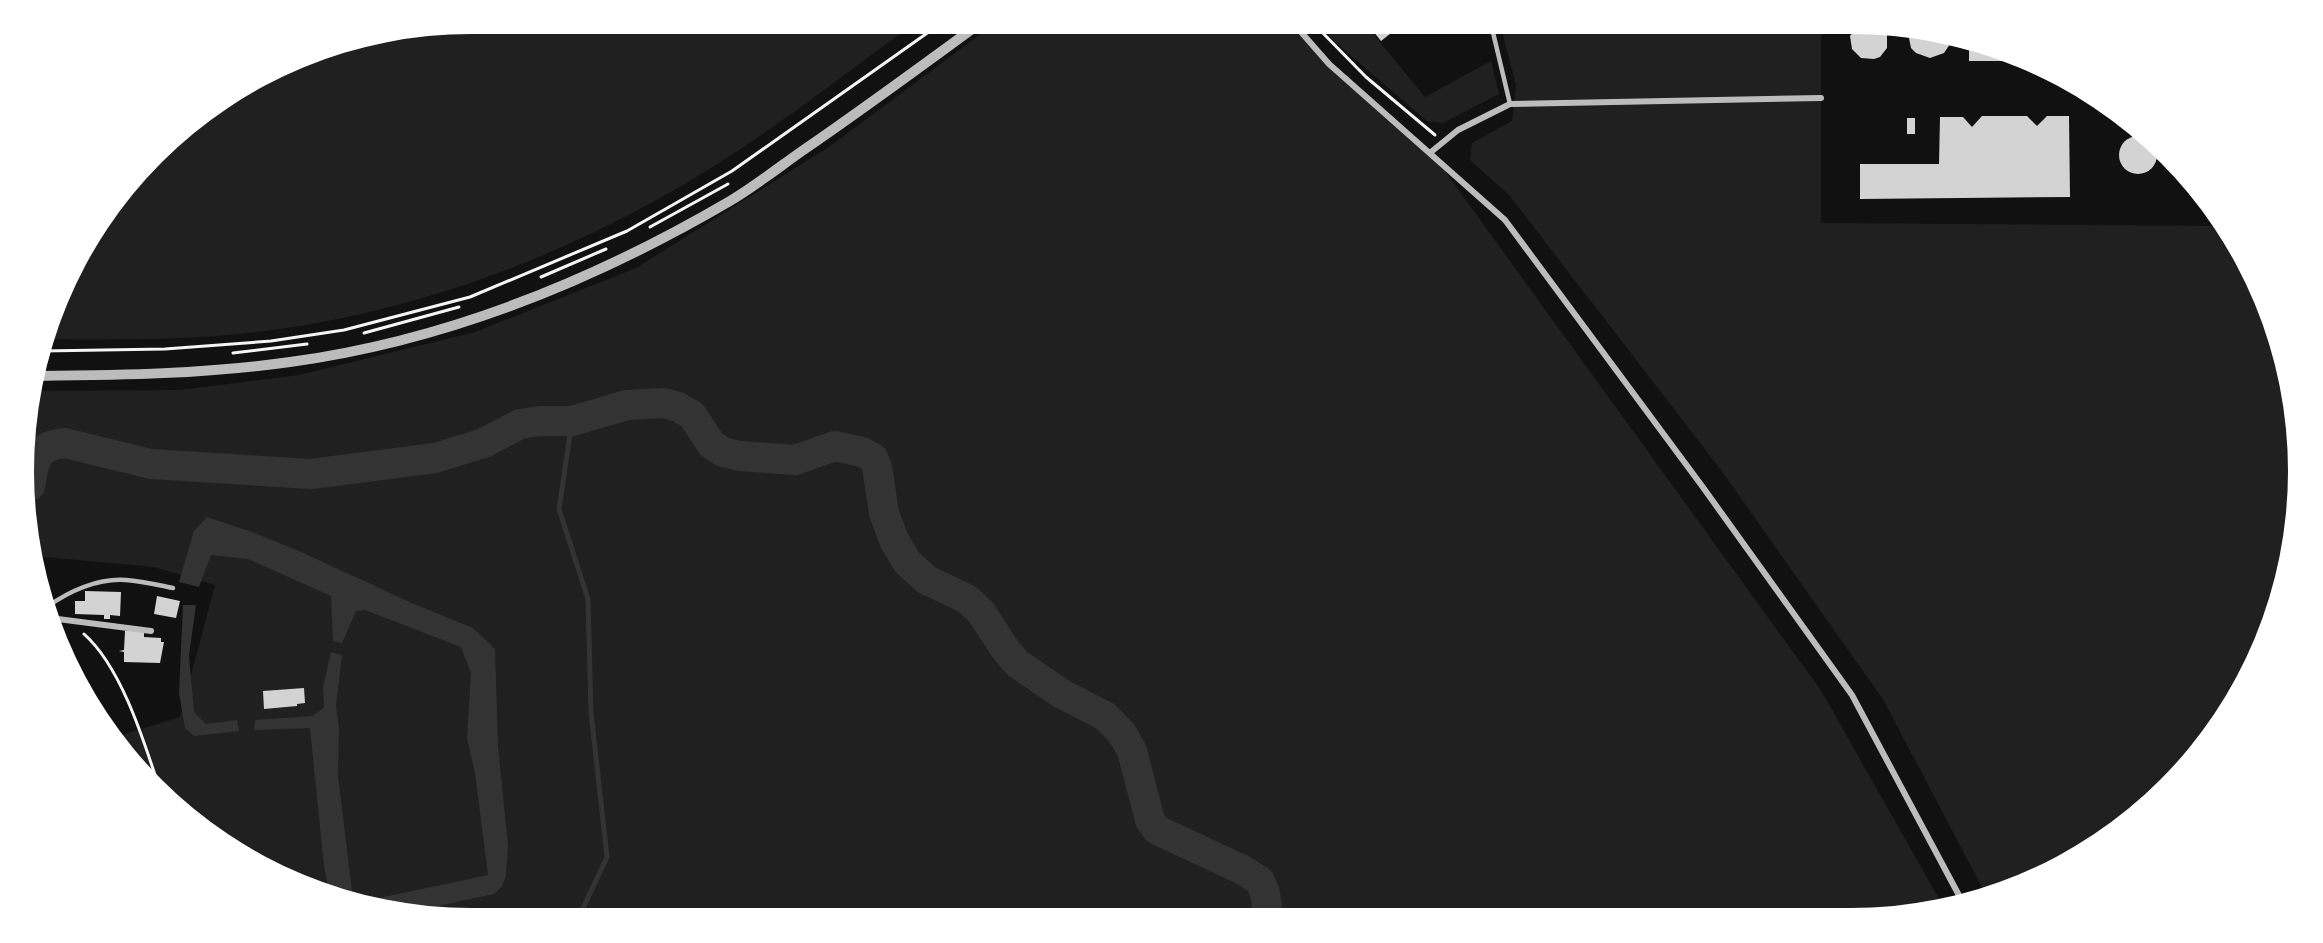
<svg xmlns="http://www.w3.org/2000/svg" width="2323" height="943" font-family="Raleway,sans-serif">
	<style>
		.green { fill: #202020 }
		.water { fill: #333 }
		.lines { fill: none; stroke-linecap: round; stroke-linejoin: round }
		.stream { stroke: #333; stroke-width: 5 }
		.river { stroke: #333; stroke-width: 30 }
		.building { fill: #d3d3d3 }
		.path { stroke: #f5f5f5; stroke-width: 3 }
		.service { stroke: #bcbcbc; stroke-width: 4.5 }
		.minor { stroke: #bcbcbc; stroke-width: 6 }
		.tertiary { stroke: #bcbcbc; stroke-width: 10 }
	</style>
	<rect width="100%" height="100%" fill="#111"/>
	<g class="green">
		<path d="M472 24H913C824 90 736 159 638 210 509 279 362 325 216 336 160 340 102 340 45 339L48 327 84 248 177 135 248 84 327 48Z"/>
		<polygon points="994,24 1288,24 1329,64 1431,152 1822,692 1943,906 1910,915 472,919 328,895 199,827 115,737 180,717 215,585 154,567 33,556 28,413 33,391 179,390 299,375 475,332 636,268 829,147"/>
		<polygon points="1321,24 1365,24 1425,97 1491,61 1499,94 1443,123 1427,121 1334,41"/>
		<polygon points="1500,24 1821,24 1821,223 2223,226 2253,273 2284,355 2298,442 2295,530 2275,615 2223,720 2146,808 2023,885 1986,895 1884,701 1721,470 1509,195 1470,160 1472,143 1512,121 1516,85"/>
	</g>
	<g class="water">
		<polygon points="207,517 252,532 299,551 414,604 473,628 495,649 498,747 508,846 506,876 502,886 494,894 419,910 330,896 324,866 310,728 254,730 255,720 312,716 324,708 323,687 331,652 342,655 336,706 339,728 338,776 353,899 379,898 488,875 475,773 467,738 471,673 461,647 365,610 356,611 342,643 333,641 331,596 248,559 211,555 199,587 179,582 194,531"/>
		<polygon points="183,605 196,605 189,656 194,712 206,724 237,720 239,731 194,736 185,728 179,693"/>
	</g>
	<g class="lines">
		<polyline class="stream" points="572,421 559,509 588,599 591,712 607,857 578,919"/>
		<path class="river" d="M30 486C35 460 35 446 65 443L151 464 311 474 435 458 484 443 520 424 540 421H572L627 405 664 403 678 407 692 415 711 444 723 452 739 456 795 460 835 446 862 452 873 458 877 467 884 513 894 540 907 562 927 580 967 599 981 612 1005 649 1018 664 1062 694 1105 716 1122 733 1132 751 1150 820 1157 830 1243 870 1260 881 1265 893 1267 907 1265 917"/>
	</g>
	<g class="building">
		<polygon points="1381,24 1390,24 1395,30 1381,41 1373,31"/>
		<polygon points="1858,25 1885,31 1887,36 1887,48 1880,57 1874,59 1861,58 1852,49 1850,36"/>
		<polygon points="1908,33 1952,41 1944,53 1930,58 1916,53 1911,48"/>
		<polygon points="1969,43 1995,48 2025,61 1969,61"/>
		<polygon points="2118,115 2144,133 2132,134 2127,131 2119,121"/>
		<polygon points="1982,116 2027,116 2037,126 2047,116 2069,116 2070,197 1860,199 1860,164 1939,164 1940,117 1963,117 1972,127"/>
		<rect x="1907" y="118" width="8" height="16"/>
		<circle cx="2138" cy="155" r="19"/>
		<polygon points="45,569 47,587 41,588 36,570"/>
		<polygon points="85,591 121,592 120,616 110,615 110,619 104,619 104,615 75,614 75,601 85,601"/>
		<polygon points="157,596 180,601 176,618 154,614"/>
		<polygon points="58,630 62,648 61,648 55,631"/>
		<polygon points="125,631 144,631 144,637 161,638 161,642 164,642 160,663 124,662 124,652 119,651 124,650"/>
		<polygon points="304,688 305,703 297,704 297,706 264,709 263,691"/>
	</g>
	<g class="lines">
		<g class="path">
			<polyline points="1314,24 1366,77 1435,135"/>
			<polyline points="650,227 728,184"/>
			<polyline points="541,277 606,249"/>
			<polyline points="364,333 459,307"/>
			<polyline points="42,351 165,349 271,341 344,330 470,297 627,231 732,171 940,24"/>
			<polyline points="233,353 307,344"/>
			<path d="M84 634C120 666 142 735 157 781"/>
		</g>
		<g class="service">
			<polyline points="1491,24 1510,104"/>
			<path d="M47 607C69 591 98 578 126 580 142 581 158 585 173 588"/>
		</g>
		<g class="minor">
			<polyline points="1294,24 1329,64 1505,220 1702,486 1852,695 1962,901"/>
			<polyline points="1431,152 1458,130 1510,104 1821,98"/>
			<polyline points="50,618 151,631"/>
		</g>
		<path class="tertiary" d="M37 376C122 375 204 374 290 362 445 341 595 280 730 201 755 186 778 168 802 151 862 110 920 67 979 24"/>
	</g>
	<path d="M0 0H2323V943H0ZM471 34H1851A437 437 0 0 1 2288 471V471A437 437 0 0 1 1851 908H471A437 437 0 0 1 34 471V471A437 437 0 0 1 471 34Z" fill="#fff" fill-rule="evenodd"/>
</svg>
